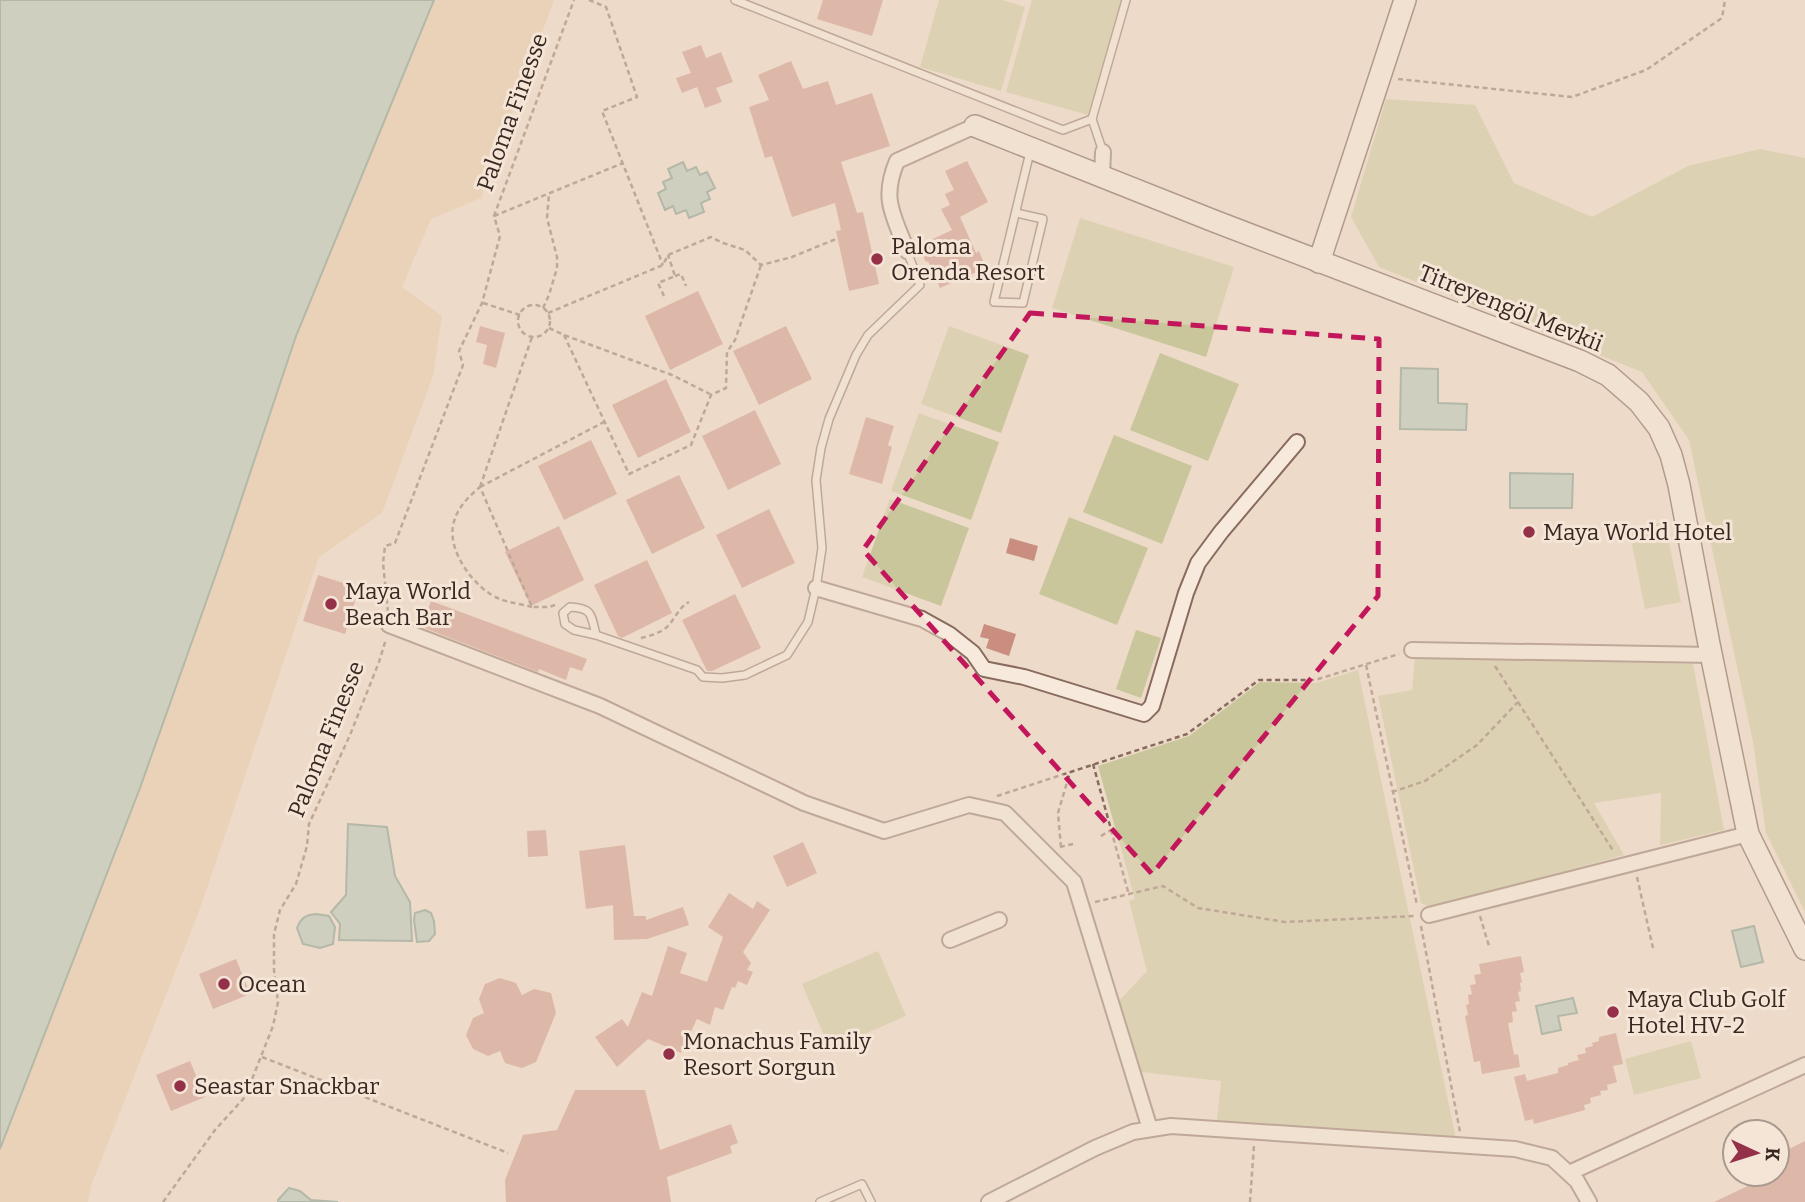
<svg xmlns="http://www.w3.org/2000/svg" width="1805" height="1202" font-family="Bitter,serif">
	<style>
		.green { fill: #cac69c }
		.sand { fill: #e7c8a7 }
		.water { fill: #a9c1b4; stroke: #6f8f80; stroke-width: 2 }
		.building { fill: #c98e80 }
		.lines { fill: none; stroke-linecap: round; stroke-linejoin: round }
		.lane-casing { stroke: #886b5e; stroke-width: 10 }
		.street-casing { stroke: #886b5e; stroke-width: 18 }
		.secondary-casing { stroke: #6a4c41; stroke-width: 24 }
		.path { stroke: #886b5e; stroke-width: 2.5; stroke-dasharray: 5 3.5; stroke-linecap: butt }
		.lane { stroke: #f7e9db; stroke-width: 7 }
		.street { stroke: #f7e9db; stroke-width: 14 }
		.secondary { stroke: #f7e9db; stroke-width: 21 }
		.marked { fill: none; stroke: #c2185b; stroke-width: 5; stroke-dasharray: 14 9; stroke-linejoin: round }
		.poi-dot { fill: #943047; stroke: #f4e5d7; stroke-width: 2.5 }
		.labels { text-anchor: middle; stroke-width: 6; stroke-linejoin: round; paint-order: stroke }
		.street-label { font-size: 23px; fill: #392721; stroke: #f4e5d7 }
		.poi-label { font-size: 23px; fill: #392721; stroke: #f4e5d7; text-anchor: start }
	</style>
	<rect width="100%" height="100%" fill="#eddac8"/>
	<g class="green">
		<polygon points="939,0 1002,0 1025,7 1001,91 920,67"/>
		<polygon points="1032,0 1121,0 1088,115 1006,92"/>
		<polygon points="1386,99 1475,105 1514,183 1592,217 1688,166 1760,149 1805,158 1805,912 1766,833 1753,742 1689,440 1642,372 1379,267 1351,217"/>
		<polygon points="1080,218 1234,267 1206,357 1052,308"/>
		<polygon points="949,326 1029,355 1001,433 921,404"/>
		<polygon points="1160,353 1239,384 1208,461 1130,430"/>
		<polygon points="919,413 999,442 971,520 891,491"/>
		<polygon points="1114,435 1192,466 1162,544 1083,512"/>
		<polygon points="890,499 969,528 941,606 862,577"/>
		<polygon points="1069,517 1148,548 1117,625 1039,594"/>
		<polygon points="1665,522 1681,602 1645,609 1629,529"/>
		<polygon points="1136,630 1161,638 1141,698 1116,689"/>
		<polygon points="1415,656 1693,664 1724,830 1660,845 1661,793 1594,803 1624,855 1430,907 1421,903 1378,696 1412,690"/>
		<polygon points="1358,670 1456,1139 1217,1121 1221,1081 1141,1072 1119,1001 1147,971 1129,901 1135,899 1098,766 1189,736 1260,682 1316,683"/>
		<polygon points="878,951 906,1016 830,1049 802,984"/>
		<polygon points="1691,1041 1701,1078 1634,1095 1625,1059"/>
	</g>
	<polygon class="sand" points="434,0 554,0 481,198 431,219 402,287 442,316 433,376 382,513 319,557 201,906 91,1186 88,1202 0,1202 0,1149 140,788 222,557 296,336"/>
	<g class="water">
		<polygon points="0,0 434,0 296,336 222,557 140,788 0,1149"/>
		<polygon points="683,162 687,171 696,167 700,175 707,172 715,188 707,192 710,199 701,203 704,212 689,218 686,210 676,214 673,206 665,210 658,193 666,189 663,182 672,178 668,169"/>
		<polygon points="1401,368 1438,369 1438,403 1467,404 1466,430 1400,429"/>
		<polygon points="1510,473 1573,474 1572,508 1510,508"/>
		<polygon points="348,824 387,827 395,876 410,902 412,941 339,940 340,924 331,912 346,895"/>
		<polygon points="425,910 431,913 434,921 435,934 429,941 417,942 414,920 415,913"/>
		<path d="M316 914 329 916 335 927 333 944 320 948 303 944 297 928C301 918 305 915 316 914Z"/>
		<polygon points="1754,926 1763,962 1741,967 1732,931"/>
		<polygon points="1573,998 1577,1013 1558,1016 1561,1030 1542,1034 1536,1006"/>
		<polygon points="289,1188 300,1191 311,1200 338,1202 278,1202 278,1200"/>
	</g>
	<g class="building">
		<polygon points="823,0 883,0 872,36 817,19"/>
		<polygon points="701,45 706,58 721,52 733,82 716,88 722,102 705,108 697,87 682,93 676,78 691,73 682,52"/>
		<polygon points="791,61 803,89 828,81 836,105 872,93 890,146 841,162 857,213 863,212 879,284 849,291 836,231 841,230 835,203 792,217 772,156 765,158 749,107 769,100 758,75"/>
		<polygon points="967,161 988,202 960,217 976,253 979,251 986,268 940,288 928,261 926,262 918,246 952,230 941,209 950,205 945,194 954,190 945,171"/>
		<polygon points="698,291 723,344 670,370 645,316"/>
		<polygon points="480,326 505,333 496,368 483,364 487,345 476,342"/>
		<polygon points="786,326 812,379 759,405 733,351"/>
		<polygon points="666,379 691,432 638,458 612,405"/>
		<polygon points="755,410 781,464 728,490 702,436"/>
		<polygon points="866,417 894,426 888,445 892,447 882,484 849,474"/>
		<polygon points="591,440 617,494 564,520 538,466"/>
		<polygon points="679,475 705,528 652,554 626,500"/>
		<polygon points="769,509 795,563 742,588 716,535"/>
		<polygon points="559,526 584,580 531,606 505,552"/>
		<polygon points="1010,538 1038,546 1034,561 1006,553"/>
		<polygon points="647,560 672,613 622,638 618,636 594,585"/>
		<polygon points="318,575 359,588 345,634 303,621"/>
		<polygon points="735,594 761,648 712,671 707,671 682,620"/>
		<polygon points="431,601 587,659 582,671 570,667 566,680 539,669 538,672 414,624 419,610 427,613"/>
		<polygon points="984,624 1016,634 1009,656 986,648 989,639 980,637"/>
		<polygon points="546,830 548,856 528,857 527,831"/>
		<polygon points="803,842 817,873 787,887 773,856"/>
		<polygon points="625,845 634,916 646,916 646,920 683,907 689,925 647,939 614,940 613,905 586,909 579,851"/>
		<polygon points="729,893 753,909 757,901 770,910 743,952 751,963 747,970 753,972 747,985 738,981 735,988 732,987 723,1010 715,1007 710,1025 697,1019 681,1053 648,1039 617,1067 595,1037 622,1019 628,1027 642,992 652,996 668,946 687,953 680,973 707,982 723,937 708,927"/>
		<polygon points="1521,956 1524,972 1520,973 1522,982 1520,983 1521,991 1518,992 1520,1001 1515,1002 1517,1011 1512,1012 1513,1022 1508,1023 1514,1055 1518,1054 1520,1067 1482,1074 1480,1061 1474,1062 1465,1016 1468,1015 1466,1005 1469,1004 1468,995 1472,994 1470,985 1476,984 1474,975 1481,974 1479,964"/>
		<polygon points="236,959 250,994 213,1009 199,974"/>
		<polygon points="500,978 516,983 522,995 534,989 551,993 556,1013 536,1062 522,1068 505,1063 500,1051 488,1056 473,1049 466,1035 473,1018 484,1013 479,999 485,984"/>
		<polygon points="1616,1033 1623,1064 1613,1066 1617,1082 1607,1085 1608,1090 1600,1091 1601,1095 1590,1098 1591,1103 1584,1105 1585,1110 1534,1124 1533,1119 1525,1121 1514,1077 1525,1074 1527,1081 1558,1073 1558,1068 1568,1065 1568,1063 1579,1060 1577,1055 1586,1053 1585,1048 1593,1046 1592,1043 1599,1041 1599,1037"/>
		<polygon points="190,1061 205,1097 171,1111 156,1075"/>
		<polygon points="575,1090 645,1090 660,1150 731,1124 738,1143 730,1146 732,1153 667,1177 671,1202 506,1202 505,1180 523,1135 557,1130"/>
		<polygon points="1805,1141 1805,1202 1714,1202 1773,1174 1777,1174 1777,1172 1782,1170 1777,1155"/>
	</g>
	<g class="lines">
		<defs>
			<g id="lane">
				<polyline points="735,0 1063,130 1092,119"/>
				<polyline points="1103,152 1092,119 1126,0"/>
				<polyline points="1016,213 1043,219 1023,303 994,302 1030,152"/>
				<path d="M596 635C591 615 593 608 570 607L563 613 565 624 574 630 596 635 697 670 703 677 722 678 745 675 787 655 808 622 816 588 822 548 816 480 821 448 829 419 856 355 868 335 920 285 907 251"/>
				<polyline points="820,1202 862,1184 871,1202"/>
			</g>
			<g id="street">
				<polyline points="1102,177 1103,152"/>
				<path d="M907 251C893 214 881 199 897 161L975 126"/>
				<polyline points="816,588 922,619 949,634 973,653 984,669 1024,677 1144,714 1152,706 1186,593 1198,563 1221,532 1297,442"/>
				<polyline points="389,625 600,706 804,803 884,831 969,805 1005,813 1074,882 1150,1129"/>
				<polyline points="1412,650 1712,655"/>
				<polyline points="1429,915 1748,834"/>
				<polyline points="950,940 999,920"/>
				<polyline points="1569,1173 1805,1065"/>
				<polyline points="989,1202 1095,1148 1133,1132 1171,1126 1515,1149 1552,1158 1577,1181 1589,1202"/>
			</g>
			<g id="secondary">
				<polyline points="975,126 1214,221 1580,361 1608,375 1639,402 1659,428 1671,455 1679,485 1709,644 1748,834 1805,949"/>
				<polyline points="1319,262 1405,0"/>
			</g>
		</defs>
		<use href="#lane" class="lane-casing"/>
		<use href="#street" class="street-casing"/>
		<use href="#secondary" class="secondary-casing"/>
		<g class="path">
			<polyline points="589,0 606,7 637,97 602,111 663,265"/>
			<polyline points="1398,79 1572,97 1646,70 1722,18 1725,0"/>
			<polyline points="494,216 623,163"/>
			<polyline points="675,276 681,274 686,286"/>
			<polyline points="664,296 658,283 675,276 668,255"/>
			<polyline points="483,303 520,315"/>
			<circle cx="534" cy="321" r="16"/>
			<polyline points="543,308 549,295 557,268 557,257 547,218 549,194"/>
			<polyline points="548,313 663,265 668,255 711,237 723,243 745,250 761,265 792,257 836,239"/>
			<polyline points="549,328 564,335 672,375 710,394"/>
			<polyline points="564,335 629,474 691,445 711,395 726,388 727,352 735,340 761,265"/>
			<polyline points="480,487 532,337"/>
			<polyline points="480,487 604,422"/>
			<path d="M532 607C522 604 510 603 500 599 476 590 448 553 453 526 456 509 467 498 480 487L532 607H549L555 605"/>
			<polyline points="388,612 383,563 385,546 395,543 463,365 459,351 482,303 500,236 494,216 574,0"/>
			<path d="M641 638C650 636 660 633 667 627 676 618 678 608 689 602"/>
			<polyline points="1366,665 1417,905"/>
			<polyline points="1495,666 1614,852"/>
			<polyline points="1093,764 1129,895"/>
			<polyline points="1392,792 1425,781 1477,745 1518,702"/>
			<polyline points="997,796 1187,734 1259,680 1315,680 1399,654"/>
			<polyline points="1101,836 1111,830"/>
			<polyline points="1060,847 1073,844"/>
			<polyline points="1061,847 1058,813 1070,772"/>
			<polyline points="1637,877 1653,948"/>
			<polyline points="1095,902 1163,886 1198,908 1285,922 1415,916"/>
			<polyline points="1480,916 1489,946"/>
			<polyline points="1421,926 1460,1132"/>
			<polyline points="262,1057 508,1153"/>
			<polyline points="163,1202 215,1130 245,1097 273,1026 278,1002 274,970 274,934 280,910 296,884 307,846 309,824 350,735 379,662 386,639"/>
			<polyline points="1250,1202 1254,1145"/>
		</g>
		<use href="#lane" class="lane"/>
		<use href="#street" class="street"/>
		<use href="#secondary" class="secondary"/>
	</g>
	<path d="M0 0H1805V1202H0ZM1030 313 1379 339 1378 596 1152 874 863 550Z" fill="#eddac8" fill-opacity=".55" fill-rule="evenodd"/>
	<path class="marked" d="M1030 313 1379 339 1378 596 1152 874 863 550Z"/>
	<g class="poi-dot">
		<circle cx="877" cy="259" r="7"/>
		<circle cx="1529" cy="532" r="7"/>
		<circle cx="331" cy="604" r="7"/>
		<circle cx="224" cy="984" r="7"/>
		<circle cx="1613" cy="1012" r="7"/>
		<circle cx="669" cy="1054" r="7"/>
		<circle cx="180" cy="1086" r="7"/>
	</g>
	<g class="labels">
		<g class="street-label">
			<text transform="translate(512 112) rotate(-70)" y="8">Paloma Finesse</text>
			<text transform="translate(1511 308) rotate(22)" y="8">Titreyengöl Mevkii</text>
			<text transform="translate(326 739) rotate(-68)" y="8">Paloma Finesse</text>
		</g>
		<g class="poi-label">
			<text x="891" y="254">Paloma<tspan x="891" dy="26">Orenda Resort</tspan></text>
			<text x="1543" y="540">Maya World Hotel</text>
			<text x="345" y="599">Maya World<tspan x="345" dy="26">Beach Bar</tspan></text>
			<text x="238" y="992">Ocean</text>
			<text x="1627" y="1007">Maya Club Golf<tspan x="1627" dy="26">Hotel HV-2</tspan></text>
			<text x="683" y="1049">Monachus Family<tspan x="683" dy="26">Resort Sorgun</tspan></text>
			<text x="194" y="1094">Seastar Snackbar</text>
		</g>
	</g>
	<g transform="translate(1756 1153) rotate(94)"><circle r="33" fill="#f4e5d7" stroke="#a9998e" stroke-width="2"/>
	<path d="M0-5L12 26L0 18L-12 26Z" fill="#943047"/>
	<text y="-10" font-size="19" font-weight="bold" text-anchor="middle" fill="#392721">K</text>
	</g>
</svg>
